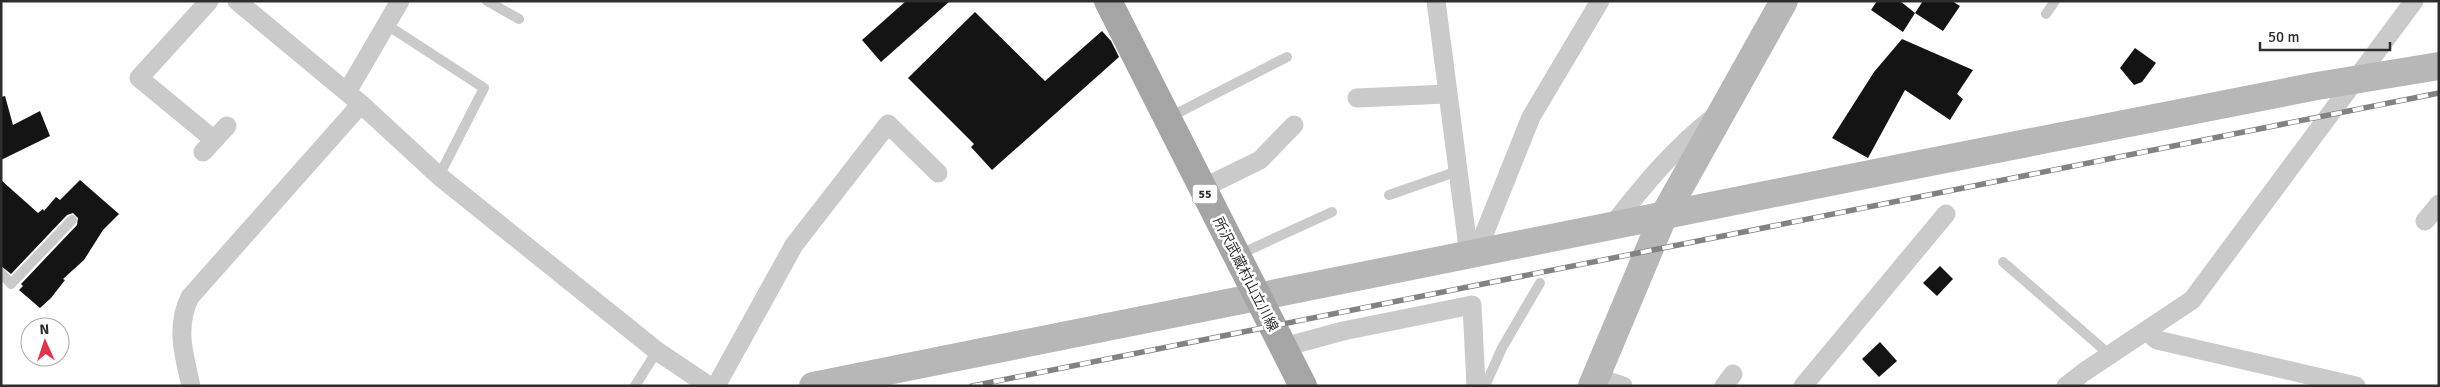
<svg xmlns="http://www.w3.org/2000/svg" width="2440" height="387" font-family="Signika,'Noto Sans JP',sans-serif">
	<style>
		.building { fill: #141414 }
		.lines { fill: none; stroke-linecap: round; stroke-linejoin: round }
		.lane { stroke: #cacaca; stroke-width: 10 }
		.street { stroke: #cacaca; stroke-width: 19 }
		.secondary { stroke: #b7b7b7; stroke-width: 28 }
		.primary { stroke: #a5a5a5; stroke-width: 28 }
		.rail-casing { stroke: #828282; stroke-width: 5.5 }
		.rail { stroke: #fff; stroke-width: 4; stroke-dasharray: 11; stroke-linecap: butt }
		.labels { text-anchor: middle; stroke-width: 5; stroke-linejoin: round; paint-order: stroke }
		.shield { fill: #fff; stroke: #6c6c6c; stroke-width: 1 }
		.shield-label { font-size: 12px; font-weight: bold; fill: #2d2d2d }
		.street-label { font-size: 14px; fill: #2d2d2d; stroke: #fff }
	</style>
	<rect width="100%" height="100%" fill="#fff"/>
	<g class="building">
		<polygon points="906,1 950,1 881,62 862,40"/>
		<polygon points="1877,1 1900,1 1915,13 1903,32 1871,10"/>
		<polygon points="1923,1 1952,1 1960,6 1943,31 1915,13"/>
		<polygon points="975,12 1045,81 1102,31 1111,41 1119,57 992,170 971,147 974,144 908,78"/>
		<polygon points="1902,39 1973,70 1957,94 1963,99 1950,120 1905,90 1868,158 1832,138 1874,72"/>
		<polygon points="2135,48 2156,63 2142,82 2134,85 2120,68"/>
		<polygon points="5,96 13,125 40,111 50,136 1,160 1,97"/>
		<polygon points="1,180 38,213 43,209 44,211 56,197 60,200 80,180 119,214 103,230 84,260 63,279 65,280 51,298 40,308 19,290 23,286 21,284 77,225 78,218 73,213 67,215 11,274 1,266"/>
		<polygon points="1940,266 1953,279 1937,296 1923,283"/>
		<polygon points="1880,342 1897,361 1879,377 1862,359"/>
	</g>
	<g class="lines">
		<g class="lane">
			<polyline points="487,1 519,19"/>
			<polyline points="2046,14 2055,1"/>
			<polyline points="387,25 484,88 439,176"/>
			<polyline points="1168,118 1287,57"/>
			<polyline points="1389,195 1458,171"/>
			<polyline points="1238,255 1332,212"/>
			<polyline points="2003,262 2110,355"/>
			<polyline points="1,273 11,284 72,220"/>
			<polyline points="635,386 657,351"/>
			<polyline points="1485,386 1502,348 1540,283"/>
		</g>
		<g class="street">
			<polyline points="209,1 139,78 213,139"/>
			<polyline points="237,1 361,104 439,176 657,351 709,386"/>
			<polyline points="1436,1 1469,255"/>
			<polyline points="347,92 400,1"/>
			<polyline points="1357,98 1446,94"/>
			<polyline points="203,152 227,126"/>
			<polyline points="1203,188 1260,160 1294,125"/>
			<polyline points="2425,221 2439,204"/>
			<path d="M1611 227C1643 186 1674 148 1714 117"/>
			<polyline points="1476,254 1531,117 1600,1"/>
			<polyline points="2146,331 2157,340 2356,386"/>
			<polyline points="1284,347 1343,331 1472,305 1476,386"/>
			<polyline points="1596,377 1623,386"/>
			<path d="M191 386C184 355 175 327 190 297L361 104"/>
			<polyline points="716,386 794,245 888,124 938,173"/>
			<polyline points="1724,386 1733,374"/>
			<polyline points="1803,386 1946,214"/>
			<polyline points="2066,386 2084,372 2192,300 2414,1"/>
		</g>
		<g class="secondary">
			<polyline points="813,386 1910,166 2317,86 2439,66"/>
			<polyline points="1592,386 1663,217 1784,1"/>
		</g>
		<polyline class="primary" points="1108,1 1303,386"/>
		<defs>
			<polyline id="rail" points="972,386 2439,93"/>
		</defs>
		<use href="#rail" class="rail-casing"/>
		<use href="#rail" class="rail"/>
	</g>
	<g class="labels">
		<rect class="shield" x="1192.5" y="184.5" width="25" height="19" rx="4"/>
		<g class="shield-label">
			<text x="1205" y="198">55</text>
		</g>
		<g class="street-label">
			<text transform="translate(1246 274) rotate(63)" y="5">所沢武蔵村山立川線</text>
		</g>
	</g>
	<rect width="2440" height="387" fill="none" stroke="#2d2d2d" stroke-width="5"/>
	<g transform="translate(45 342) rotate(357)"><circle r="24" fill="#ffffff" stroke="#ababab"/>
	<path d="M0-4L9 19L0 12L-9 19Z" fill="#dd354e"/>
	<text y="-8" font-size="14" font-weight="bold" text-anchor="middle" fill="#2d2d2d">N</text>
	</g>
	<path d="M2260 42v8h130v-8" fill="none" stroke="#2d2d2d" stroke-width="2.5"/>
	<text x="2268" y="42" font-size="15" fill="#2d2d2d" stroke="#ffffff" stroke-width="4" paint-order="stroke">50 m</text>
</svg>
